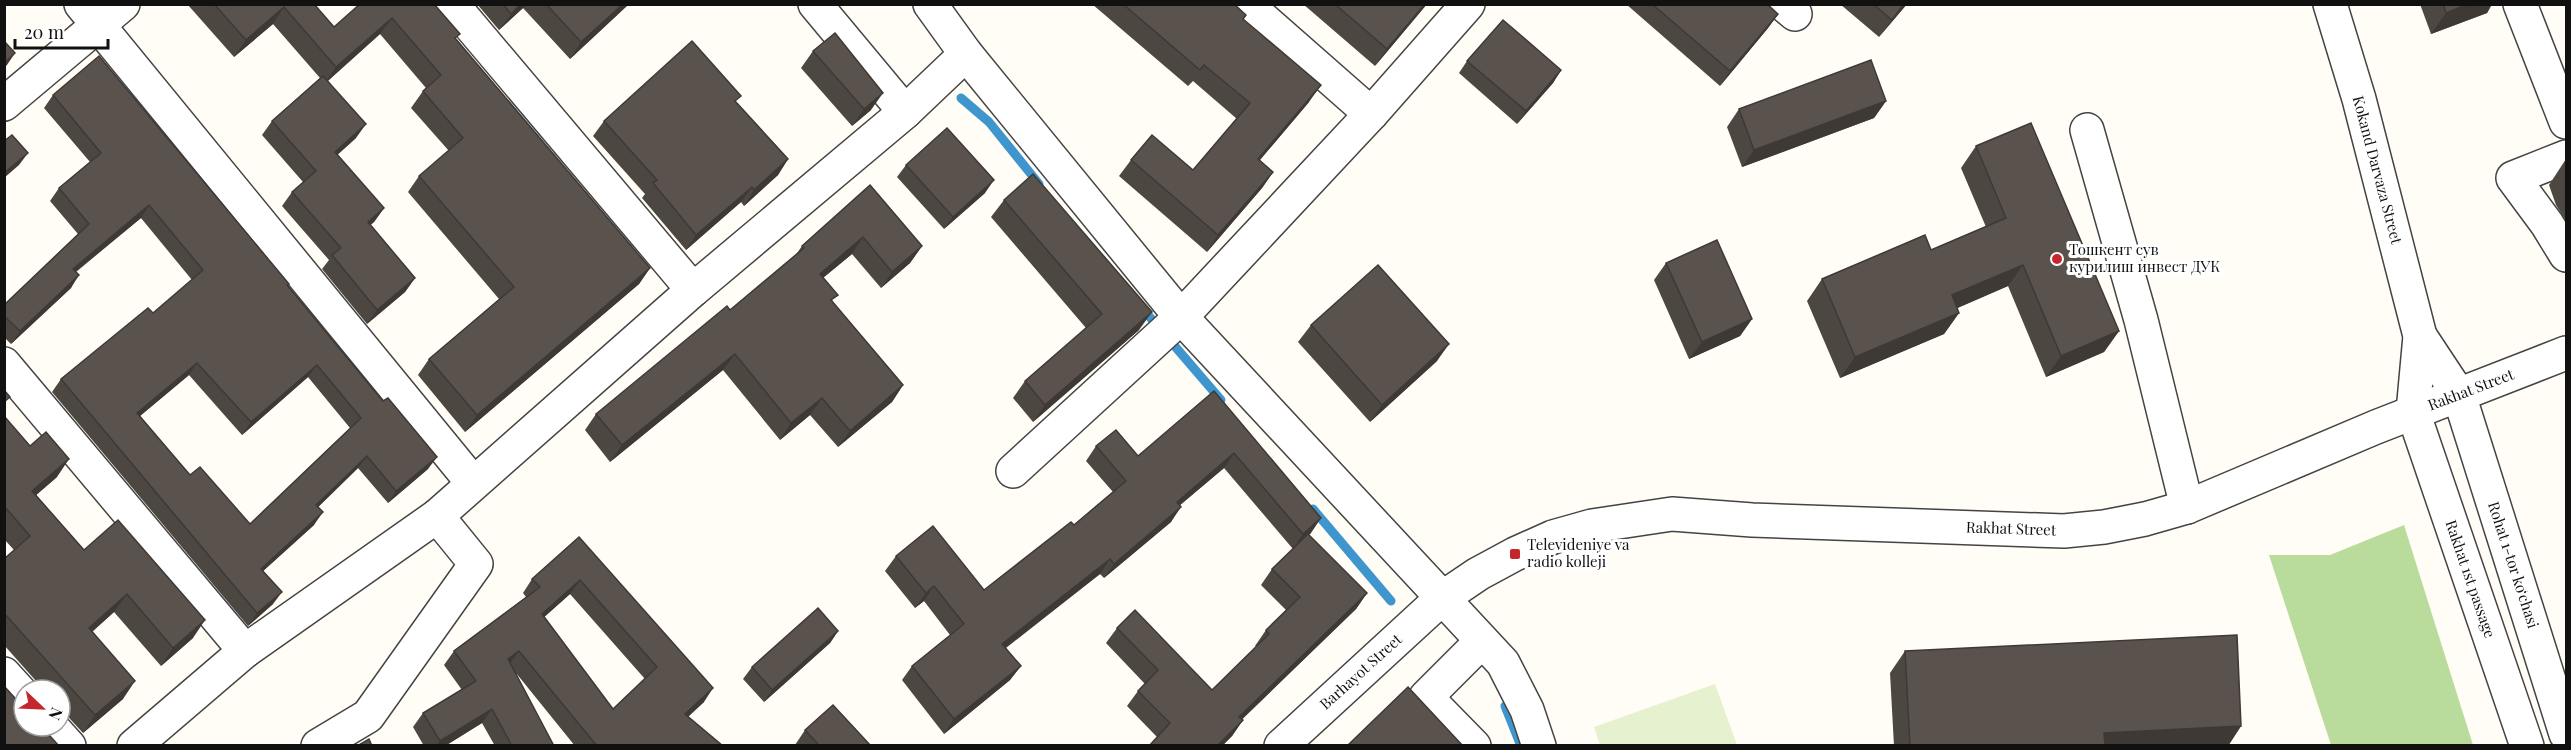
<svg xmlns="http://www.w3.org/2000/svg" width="2571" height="750" font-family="'Playfair Display',serif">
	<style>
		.forest { fill: #b9dc9c }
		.pitch { fill: #e6f2cf }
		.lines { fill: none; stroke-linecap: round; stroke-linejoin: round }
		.stream { stroke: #3f96cf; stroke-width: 9 }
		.minor-casing { stroke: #444; stroke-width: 36 }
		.minor { stroke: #fff; stroke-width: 33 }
		.wall { fill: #4d4742; fill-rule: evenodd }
		.shaded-wall { fill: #3f3936 }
		.building { fill: #5a524d; stroke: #3f3936; stroke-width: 1.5; fill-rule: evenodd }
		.poi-dot { fill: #c4262e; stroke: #fff; stroke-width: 2 }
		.labels { text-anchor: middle; stroke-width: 6; stroke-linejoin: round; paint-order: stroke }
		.street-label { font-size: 15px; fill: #111; stroke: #fff }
		.poi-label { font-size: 15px; fill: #111; stroke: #fff; text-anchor: start }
	</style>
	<rect width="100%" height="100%" fill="#fffdf5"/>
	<polygon class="forest" points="2404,525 2473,745 2331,745 2269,555 2330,555"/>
	<polygon class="pitch" points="1715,684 1737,745 1600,745 1594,727"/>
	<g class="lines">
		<g class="stream">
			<polyline points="961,98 989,122 1039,184"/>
			<polyline points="1142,308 1221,400"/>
			<polyline points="1313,509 1391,601"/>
			<polyline points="1505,706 1521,746"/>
		</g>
		<defs>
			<g id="minor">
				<polyline points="81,4 473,483"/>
				<polyline points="452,4 693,290"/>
				<polyline points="815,4 905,112"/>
				<polyline points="930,4 966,54 1181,317 1503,663 1527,710 1539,746"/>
				<polyline points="1246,4 1371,114"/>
				<polyline points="1783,4 1795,14"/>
				<polyline points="2330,4 2359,99 2420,336 2413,412 2527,746"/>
				<polyline points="2520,4 2566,122"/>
				<polyline points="4,104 123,4"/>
				<polyline points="2087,130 2141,320 2187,507"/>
				<polyline points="2566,157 2513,178 2547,224 2566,255"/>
				<polyline points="2420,336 2459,395 2566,734"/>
				<polyline points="4,364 245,651 437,516"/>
				<polyline points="1013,471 1181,317 1371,114 1468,4"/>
				<polyline points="4,674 24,696"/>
				<polyline points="51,726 69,746"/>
				<polyline points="134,746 245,651"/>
				<polyline points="318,746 368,716 476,564 437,516 693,290 905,112 966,54"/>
				<polyline points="1281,746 1441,599 1478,574 1515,554 1553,537 1592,526 1672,514 1752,520 2064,531 2104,527 2145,519 2187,507 2376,427 2566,353"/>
				<polyline points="1474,746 1426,697 1482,641"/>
			</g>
		</defs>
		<use href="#minor" class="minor-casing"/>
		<use href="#minor" class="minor"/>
	</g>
	<g class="wall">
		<polygon points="314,4 334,27 360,4 456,39 650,268 639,284 465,432 418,375 429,359 499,299 408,192 419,176 449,151 411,108 423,91 426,88 380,34 328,81 356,138 337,155 384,208 374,222 370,225 415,278 405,292 367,324 322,269 329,260 282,206 292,192 303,182 262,135 272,121 320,78 273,24 234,57 188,5"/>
		<polygon points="477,4 629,4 570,59 523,8 499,30"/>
		<polygon points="1092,4 1234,4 1243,20 1309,102 1260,160 1273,172 1262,188 1207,252 1119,176 1131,160 1193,170 1237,119 1193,81 1188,86"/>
		<polygon points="1303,4 1427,4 1375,66"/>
		<polygon points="1626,4 1767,4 1778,14 1768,28 1720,86"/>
		<polygon points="1840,4 1907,4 1879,37"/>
		<polygon points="2420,4 2492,4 2487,13 2431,34"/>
		<polygon points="813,51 871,110 852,126 801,68"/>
		<polygon points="1467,61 1561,70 1553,83 1517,124 1459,73"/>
		<path d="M53 95 288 286 428 469 388 503 358 468 318 507 314 525 263 571 273 604 248 626 52 392 61 379 153 313 192 280 141 218 76 272 71 288 11 344 4 337V305L78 234 50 201 59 188 90 162 44 108ZM189 375 242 435 308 377 350 428 250 524 190 475 140 416Z"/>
		<polygon points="1886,101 1874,118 1742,167 1727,127 1739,109"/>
		<polygon points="736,102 788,159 778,175 744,206 741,202 686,250 642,198 645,194 593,136 604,121"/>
		<polygon points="1976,146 2119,331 2104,352 2046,377 2008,286 1957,308 1959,313 1944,334 1840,378 1807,301 1822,279 1931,250 1986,227 1961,168"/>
		<polygon points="2566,159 2566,221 2556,205 2549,185"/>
		<polygon points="906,165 985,193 944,229 897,177"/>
		<polygon points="870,185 922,246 910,263 881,288 852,254 823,278 833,302 903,385 892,402 838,447 810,415 780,440 723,370 610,462 585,430 596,414 730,310 795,256 802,246"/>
		<polygon points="1004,200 1139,330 1033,422 1013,398 1025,381 1086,328 991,217"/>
		<polygon points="1666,263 1752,319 1740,336 1689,359 1654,280"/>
		<polygon points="1311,325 1437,361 1370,422 1298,342"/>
		<polygon points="1214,391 1311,533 1309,535 1367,593 1356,609 1242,719 1243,720 1232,736 1222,746 1149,746 1157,737 1127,706 1138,691 1145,684 1106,643 1117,628 1212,690 1256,647 1255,646 1266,630 1286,610 1261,585 1272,569 1293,549 1224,468 1180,505 1171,522 1104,578 1100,574 1006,648 1021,666 1010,680 944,734 902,680 912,666 950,635 924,601 915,608 885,571 896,556 984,590 1074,525 1113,492 1086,461 1096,446 1138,456"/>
		<polygon points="4,416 57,477 36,495 84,550 193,638 161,666 114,612 92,632 123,699 83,733 60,708 60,690 44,690 4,645 4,559 14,550 4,539"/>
		<path d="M579 537 704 702 688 717 723 746H575L516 673 554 746H495L482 723 445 746H424L413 727 423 713 462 690 444 665 454 651 526 597 523 593 532 579ZM570 594 645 679 613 709 544 617Z"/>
		<polygon points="838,631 830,643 764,702 743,679 752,667"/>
		<polygon points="1905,651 2241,726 2228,746 1894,746 1890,673"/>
		<polygon points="805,730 871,746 796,746 795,745"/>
	</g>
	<g class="shaded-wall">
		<polygon points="521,4 526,4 523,8 499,30 511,14"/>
		<polygon points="623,4 629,4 570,59 581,42"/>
		<polygon points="1425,4 1427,4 1375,66 1387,49"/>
		<polygon points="1904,4 1907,4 1879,37 1892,20"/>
		<polygon points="2468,4 2492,4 2487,13 2431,34 2446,13"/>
		<polygon points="284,7 273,24 234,57 246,40"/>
		<polygon points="1778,14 1768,28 1720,86 1730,71"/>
		<polygon points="392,18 380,34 325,83 336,67"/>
		<polygon points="15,53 7,65 4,68 4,63"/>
		<polygon points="1561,70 1553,83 1517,124 1526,111"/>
		<polygon points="1321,85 1309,102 1247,175 1258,159"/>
		<polygon points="883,93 871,110 852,126 864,109"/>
		<polygon points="1886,101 1874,118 1742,167 1754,150"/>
		<polygon points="366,124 356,138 325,166 335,152"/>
		<polygon points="28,153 19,165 4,178 4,173"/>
		<polygon points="788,159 778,175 744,206 754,190"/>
		<polygon points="1273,172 1262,188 1207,252 1218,235"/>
		<polygon points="994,180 985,193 944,229 953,217"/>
		<polygon points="752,187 741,202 686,250 696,235"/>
		<polygon points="149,205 141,218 64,281 73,269"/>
		<polygon points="384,208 374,222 358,236 368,222"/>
		<polygon points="863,237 852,254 808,290 820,274"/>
		<polygon points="922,246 910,263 881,288 892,272"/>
		<polygon points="2023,265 2008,286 1937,317 1952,295"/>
		<polygon points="650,268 639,284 465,432 477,415"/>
		<polygon points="79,275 71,288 11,344 20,331"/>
		<polygon points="415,278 405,292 367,324 377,310"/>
		<polygon points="1152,312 1139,330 1033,422 1045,405"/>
		<polygon points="1959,313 1944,334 1840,378 1855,357"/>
		<polygon points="1752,319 1740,336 1689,359 1702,342"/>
		<polygon points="2119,331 2104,352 2046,377 2061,356"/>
		<polygon points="1449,344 1437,361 1370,422 1382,405"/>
		<polygon points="735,354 723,370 610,462 622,445"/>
		<polygon points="197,363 189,375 128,426 137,413"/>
		<polygon points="317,365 308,377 242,435 251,422"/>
		<polygon points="903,385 892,402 838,447 850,431"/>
		<polygon points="822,398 810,415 780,440 791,423"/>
		<polygon points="1234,453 1224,468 1166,517 1177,502"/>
		<polygon points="367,456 358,468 308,517 316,505"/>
		<polygon points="437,457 428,469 388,503 396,491"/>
		<polygon points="69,459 57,477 20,509 32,491"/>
		<polygon points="1181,507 1171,522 1104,578 1114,564"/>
		<polygon points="323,512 314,525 252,581 261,569"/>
		<polygon points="1321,518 1311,533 1293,549 1303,534"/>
		<polygon points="1110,559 1100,574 992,658 1002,644"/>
		<polygon points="580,580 570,594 532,628 542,614"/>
		<polygon points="934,586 924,601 915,608 926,593"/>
		<polygon points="282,592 273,604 248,626 257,613"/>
		<polygon points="1367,593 1356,609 1228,733 1239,717"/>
		<polygon points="127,594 114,612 76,646 89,628"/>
		<polygon points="205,620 193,638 161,666 173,648"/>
		<polygon points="838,631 830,643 764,702 772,690"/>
		<polygon points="519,651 509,665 508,659"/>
		<polygon points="1021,666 1010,680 944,734 954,719"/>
		<polygon points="135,681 123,699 83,733 95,715"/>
		<polygon points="713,688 704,702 675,728 685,714"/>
		<polygon points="492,709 482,723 445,746 436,746 440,741"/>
		<polygon points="1243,720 1232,736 1222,746 1217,746"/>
		<polygon points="2241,726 2228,746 2096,746 2104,733"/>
	</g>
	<g class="building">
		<polygon points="214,4 314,4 334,27 360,4 412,4 413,5 414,4 434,4 460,34 455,38 650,268 477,415 429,359 514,287 419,176 463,138 423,91 441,75 392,18 336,67 284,7 246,40"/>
		<polygon points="503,4 521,4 511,14"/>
		<polygon points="546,4 623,4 581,42"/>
		<polygon points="1123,4 1234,4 1246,15 1243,19 1321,85 1258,159 1273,172 1218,235 1131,160 1152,135 1193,170 1250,103 1204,65 1200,70"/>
		<polygon points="1335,4 1425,4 1387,49"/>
		<polygon points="1652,4 1767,4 1778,14 1730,71"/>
		<polygon points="1873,4 1904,4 1892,20"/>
		<polygon points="2443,4 2468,4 2446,13"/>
		<polygon points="1503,20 1561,70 1526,111 1467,61"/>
		<polygon points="835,33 883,93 864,109 813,51"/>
		<polygon points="4,41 15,53 4,63"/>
		<polygon points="692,41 741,96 735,101 788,159 754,190 752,187 696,235 653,183 657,180 604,121"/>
		<path d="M99 56 289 284 287 285 383 401 388 398 437 457 396 491 367 456 316 505 323 512 261 569 282 592 257 613 61 379 148 308 153 313 203 270 149 205 73 269 79 275 20 331 4 316V305L89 224 59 188 101 153 53 95ZM197 363 251 422 317 365 361 418 250 524 200 467 190 475 137 413Z"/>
		<polygon points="1871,60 1886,101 1754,150 1739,109"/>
		<polygon points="323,76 366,124 335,152 384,208 368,222 415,278 377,310 332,255 341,248 292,192 316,171 272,121"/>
		<polygon points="2031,123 2119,331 2061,356 2023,265 1952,295 1959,313 1855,357 1822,279 1925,235 1931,250 2006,218 1976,146"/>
		<polygon points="947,128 994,180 953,217 906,165"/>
		<polygon points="12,135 28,153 4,173 4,141"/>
		<polygon points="1033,174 1152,312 1045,405 1025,381 1102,314 1004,200"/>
		<polygon points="870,185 922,246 892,272 863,237 820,274 838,295 831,300 903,385 850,431 822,398 791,423 735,354 622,445 596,414 727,306 730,310 804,248 802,246"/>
		<polygon points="1717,240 1752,319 1702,342 1666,263"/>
		<polygon points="1378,265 1449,344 1382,405 1311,325"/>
		<polygon points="4,390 10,397 4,402"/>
		<polygon points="1214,391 1321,518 1303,534 1234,453 1177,502 1181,507 1114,564 1110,559 1002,644 1021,666 954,719 912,666 964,624 934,586 926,593 896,556 933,526 984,590 1071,522 1074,525 1126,481 1096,446 1116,430 1138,456"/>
		<polygon points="4,416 30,446 46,432 69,459 32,491 84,550 118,520 205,620 173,648 127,594 89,628 135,681 95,715 4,613 4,559 30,536 4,506"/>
		<polygon points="1308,534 1367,593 1239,717 1243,720 1217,746 1149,746 1170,723 1138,691 1158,670 1117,628 1135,610 1212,690 1269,634 1266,630 1300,597 1272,569"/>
		<path d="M579 537 713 688 685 714 723 746H597L519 651 508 659 554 746H512L492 709 440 741 423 713 476 681 454 651 540 587 532 579ZM580 580 657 667 613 709 542 614Z"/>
		<polygon points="818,608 838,631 772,690 752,667"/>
		<polygon points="2237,635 2241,726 2104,733 2105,746 2046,746 2046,745 2027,746 1910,746 1905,651"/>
		<polygon points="4,686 24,708 24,726 41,726 59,746 4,746"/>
		<polygon points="1408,687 1463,746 1347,746"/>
		<polygon points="833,705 871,746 816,746 818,744 805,730"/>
		<polygon points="369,739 372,746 357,746"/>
	</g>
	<g class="poi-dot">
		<circle cx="2057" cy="259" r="6"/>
		<rect x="1509" y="548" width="12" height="12" rx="3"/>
	</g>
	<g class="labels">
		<g class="street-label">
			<text transform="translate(2377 170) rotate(75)" y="5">Kokand Darvaza Street</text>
			<text transform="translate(2471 390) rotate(-21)" y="5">Rakhat Street</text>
			<text transform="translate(2011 529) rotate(2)" y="5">Rakhat Street</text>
			<text transform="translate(2513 565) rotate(72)" y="5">Rohat 1-tor koʻchasi</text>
			<text transform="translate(2470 579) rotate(71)" y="5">Rakhat 1st passage</text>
			<text transform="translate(1361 672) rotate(-42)" y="5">Barhayot Street</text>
		</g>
		<g class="poi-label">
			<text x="2069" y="255">Тошкент сув<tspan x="2069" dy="17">курилиш инвест ДУК</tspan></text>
			<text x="1527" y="550">Televideniye va<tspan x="1527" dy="17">radio kolleji</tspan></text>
		</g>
	</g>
	<rect width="2571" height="750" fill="none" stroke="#111111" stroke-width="12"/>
	<g transform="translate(42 708) rotate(113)"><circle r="28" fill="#ffffff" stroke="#a0a0a0" stroke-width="1.5"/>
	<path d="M0-4.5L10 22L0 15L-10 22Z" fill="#c4262e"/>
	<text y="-9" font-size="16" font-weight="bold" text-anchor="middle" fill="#111111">N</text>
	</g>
	<path d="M15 39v9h93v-9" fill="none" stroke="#111111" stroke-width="3"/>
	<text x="24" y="39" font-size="18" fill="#111111" stroke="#ffffff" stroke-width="4.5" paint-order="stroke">20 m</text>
</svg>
